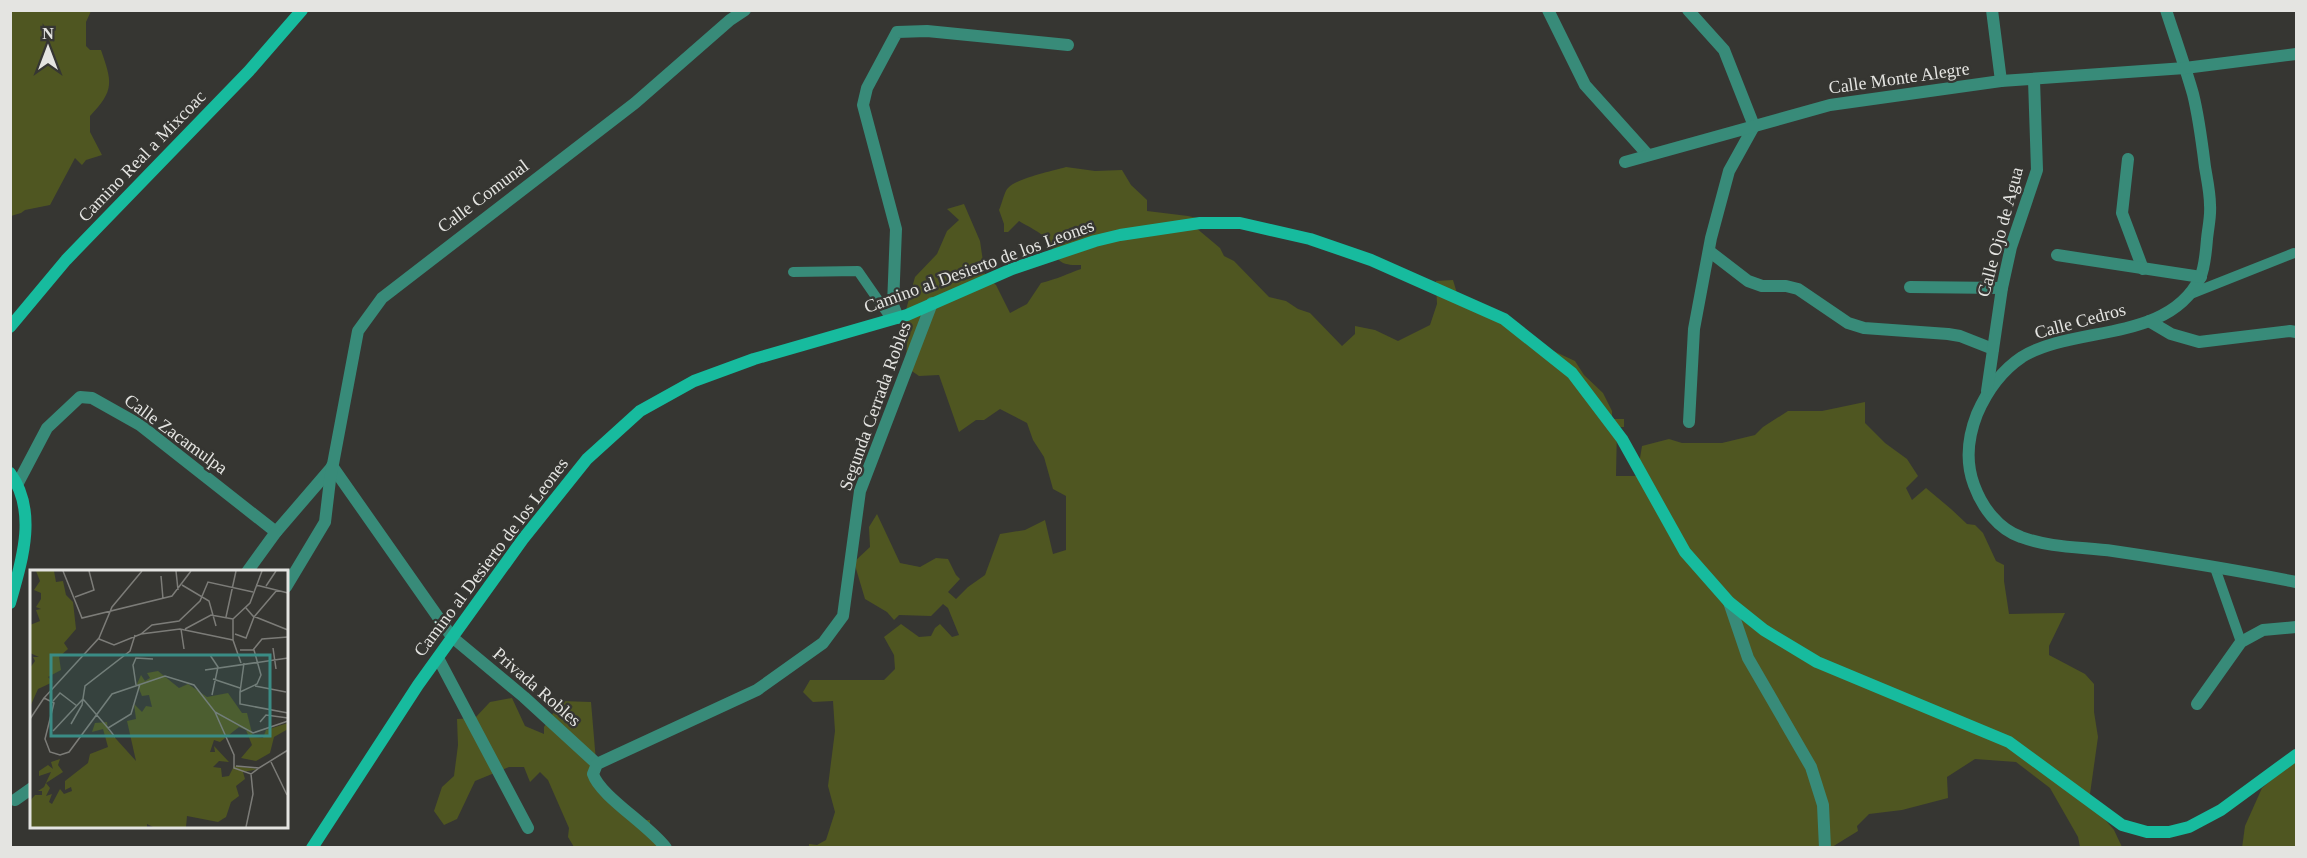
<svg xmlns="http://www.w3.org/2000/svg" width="2307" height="858" font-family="'Times New Roman',serif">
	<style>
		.green { fill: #4f5621 }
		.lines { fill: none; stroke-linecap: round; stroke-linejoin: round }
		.lane { stroke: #388b79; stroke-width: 10 }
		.street { stroke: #388b79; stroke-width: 12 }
		.secondary { stroke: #17bb9e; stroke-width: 12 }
		.labels { text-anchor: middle; stroke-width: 5; stroke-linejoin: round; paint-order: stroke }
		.street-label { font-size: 18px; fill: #e4e4e1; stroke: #363632 }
		.inset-road { fill: none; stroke: #7c7c78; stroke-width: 1.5 }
		.view { fill: #3a8c85; fill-opacity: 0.15; stroke: #3a8c85; stroke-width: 3 }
		.inset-edge { fill: none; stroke: #e4e4e1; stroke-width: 3 }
	</style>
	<rect width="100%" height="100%" fill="#363632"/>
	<g class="green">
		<path d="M11 10 91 11 86 22V46L90 50H101C112 82 115 90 90 116V132L102 155 86 160 82 165 75 158 50 205 25 210 21 213 11 216Z"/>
		<path d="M1066 167 1095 171 1122 170 1131 185 1147 200V211L1188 216 1205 220 1195 227 1220 248 1224 256 1234 261 1269 297 1286 301 1298 309 1310 313 1342 346 1355 334V326L1375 330 1398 341 1430 325 1437 304 1436 281 1453 280 1459 300 1534 342 1575 361 1584 375 1603 393 1612 411V419H1624V427H1617L1616 476H1637L1642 446 1669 439 1682 443H1722L1755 435 1763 427 1788 411H1822L1865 402V423L1885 443 1907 459 1918 476 1906 488 1912 500 1926 488 1951 509 1967 524 1975 525 1983 533 1996 561 2004 565V581L2009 614 2065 613 2049 646V655L2085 674 2094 684V712L2098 737 2089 801 2114 830 2122 847H2080L2078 837 2050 788 2016 762 1975 759 1947 777 1948 798 1902 810 1869 814 1857 826 1858 831 1832 847H809V844L817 845 826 840 835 812 828 786 835 731 833 701 813 702 803 692 810 680H884L895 669 894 655 884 637 901 624 919 637 931 636 935 628 940 624 952 637 959 635 948 608 943 604 931 616 899 615 894 620 887 612 865 599 854 562 870 547 869 527 877 514 900 563 920 567 936 558 948 559 956 575 960 579 948 592 956 599 968 587 985 575 1000 534 1025 530 1045 520 1053 554 1066 550V496L1053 489 1044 457 1033 440 1027 423 1000 409 984 420H976L959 432 939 375 919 376 906 367 907 340 899 317 906 310 915 277 937 254 947 231 959 220 947 209 964 204 980 241 985 275 996 285 1010 313 1027 304 1041 283C1057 279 1067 274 1081 269V265C1054 266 1059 257 1047 240 1041 232 1027 226 1019 221L1008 232H1004V224L999 210C1002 204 1004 192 1008 188 1017 178 1053 171 1066 167Z"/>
		<polygon points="512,698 525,726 544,734 544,727 561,701 591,702 598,785 641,820 650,820 650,829 663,847 574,847 568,837 569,828 548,780 540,772 530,782 524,767 509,767 475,781 457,819 444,825 434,811 442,787 454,776 458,745 457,719 475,718 490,702"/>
		<polygon points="2296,759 2296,847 2242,848 2245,826 2262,788"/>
	</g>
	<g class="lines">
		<g class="lane">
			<polyline points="793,272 858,271 892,320"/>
			<polyline points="2188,295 2294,253"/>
			<polyline points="2215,568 2241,642"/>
		</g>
		<g class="street">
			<polyline points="1548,10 1585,85 1648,155"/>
			<polyline points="1688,10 1724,50 1754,126 1729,171 1711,238 1694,329 1689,422"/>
			<polyline points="1992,10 2001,81"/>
			<path d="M2166 10C2175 38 2185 66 2193 94 2199 118 2202 143 2205 167 2207 179 2210 193 2210 205 2211 216 2208 228 2207 239 2206 251 2205 267 2200 278 2168 343 2074 325 2022 357 2001 371 1987 391 1977 414 1968 437 1965 461 1974 485 1982 507 1998 529 2021 537 2050 548 2083 547 2113 551 2174 560 2236 570 2296 582"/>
			<polyline points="2128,159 2122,213 2143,269"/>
			<polyline points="1625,162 1830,105 2001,81 2185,68 2296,54"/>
			<polyline points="1709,251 1748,281 1762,286 1786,286 1798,289 1848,323 1864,328 1948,334 1960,336 1993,349"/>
			<polyline points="2057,255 2201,277"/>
			<polyline points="1910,287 2002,288"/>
			<polyline points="898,318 893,305 896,229 863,105 867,88 897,32 927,31 1068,45"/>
			<polyline points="2149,321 2171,334 2199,342 2290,331 2296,332"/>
			<polyline points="1987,391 2002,288 2011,247 2037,170 2034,80"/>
			<polyline points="332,466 452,637 524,697 597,764"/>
			<polyline points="18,483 47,428 80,397 92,398 140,425 276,532"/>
			<polyline points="247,572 276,532 332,467"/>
			<polyline points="286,587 325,522 330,480 358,331 382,298 635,103 730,20 745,10"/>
			<polyline points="1729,602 1748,658 1811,767 1823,805 1825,848"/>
			<polyline points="438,658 528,828"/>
			<polyline points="2197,704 2241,642 2263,630 2296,627"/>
			<polyline points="15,800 32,788"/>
			<path d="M666 848C649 825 600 796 593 774L597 764 757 690 823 643 843 616 860 491 932 303"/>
		</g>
		<g class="secondary">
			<polyline points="10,327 66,260 249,71 302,10"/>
			<path d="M10 473C38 511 22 561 10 603"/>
			<polyline points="312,848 418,685 523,539 587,459 640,411 694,381 754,359 907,315 1012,269 1095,241 1120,235 1200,223 1240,223 1310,239 1371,260 1504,319 1572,373 1622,439 1685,552 1729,602 1764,630 1817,662 2009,742 2122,825 2147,832 2169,832 2189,827 2221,810 2296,755"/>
		</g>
	</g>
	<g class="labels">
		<g class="street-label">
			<text transform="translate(1899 78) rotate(-8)" y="6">Calle Monte Alegre</text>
			<text transform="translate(142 156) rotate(-46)" y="6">Camino Real a Mixcoac</text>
			<text transform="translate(483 196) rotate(-37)" y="6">Calle Comunal</text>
			<text transform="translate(2000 232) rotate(-75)" y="6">Calle Ojo de Agua</text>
			<text transform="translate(979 266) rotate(-20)" y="6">Camino al Desierto de los Leones</text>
			<text transform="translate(2080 321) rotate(-15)" y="6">Calle Cedros</text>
			<text transform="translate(875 406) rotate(-70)" y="6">Segunda Cerrada Robles</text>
			<text transform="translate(176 434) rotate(36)" y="6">Calle Zacamulpa</text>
			<text transform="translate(491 557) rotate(-53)" y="6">Camino al Desierto de los Leones</text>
			<text transform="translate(537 687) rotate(41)" y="6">Privada Robles</text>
		</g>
	</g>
	<g transform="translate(30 570)">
		<rect width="258" height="258" fill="#363632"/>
		<path d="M6 1H24L26 12 33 11 36 25 43 32 46 59 34 73 38 79 29 87 31 100 18 107 23 112 8 119 0 137V98L5 91 3 87H9L0 83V55L10 51 6 40 11 39 6 37 11 29V23L4 20 10 11ZM128 101 149 118 158 114 177 127 198 123 212 143H217L223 167 233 168 236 160 258 153V159L244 167 240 183 226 191 211 188 222 175 216 160 209 157 190 172 184 170 180 182H185L184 176 199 192 189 191 183 197 191 198 192 207 199 206 204 196 229 199 213 202 215 209 206 216 209 226 201 232 196 247 188 252 157 246 156 257H123L117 254V257H0V231L5 225H12V221H8L14 217 21 202 9 206V201L18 195 23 199 21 192 30 189 28 195 33 202 16 213 20 218 16 226 22 224 19 232 22 234 30 219 34 224 42 221 41 217 35 220V211L58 193 60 184 78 177 73 159 62 162 65 153 77 152 78 160 106 191 97 151 106 149 104 134 112 142 116 136 122 137 119 125 112 126 107 114 111 105 115 111 120 108 117 103Z" fill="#4f5621"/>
		<path class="inset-road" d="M33 1 52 48 142 26 161 1M112 1 82 37 69 68 14 128 24 133 15 169 20 182 30 185 39 182 82 124 135 106 164 115 185 142 223 163 258 151M146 1 148 20M131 6 133 29M152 15 179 31 186 56M226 15 258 23M236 16 246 1M45 27 64 20 59 1M216 38 223 46 258 60M196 47 206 1M203 49 220 33 232 1M203 49V70L211 93M151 59 154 79M155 59 181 45 203 49M111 64 122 55 149 51 170 31 178 12 223 22M205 64 216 68 224 47 247 20M69 69 84 75 111 64 150 59 203 70M243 78 246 99M210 80H224L231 105 227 114 210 122V134L258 143M223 80 232 69 258 67M180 85 188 97 182 125M175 100 258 88M183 109 210 118M106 115 103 95 106 88 123 89M225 116 256 122M210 122 214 93M53 129 78 158M23 131 30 123 47 136M185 142 204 185V198L221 204 229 198M0 149 14 128M230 152 236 145 258 148M41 154 52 135 55 116 100 81 105 65M23 161 53 129M85 167 78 158 101 144 110 114M241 192 257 225M206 196 229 198 258 180M216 257 223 224 221 204"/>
		<path class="view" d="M21 85H240V166H21Z"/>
		<rect width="258" height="258" class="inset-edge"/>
	</g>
	<rect width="2307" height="858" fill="none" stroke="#e4e4e1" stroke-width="24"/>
	<g transform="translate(48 48)" stroke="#363632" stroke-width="4.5" paint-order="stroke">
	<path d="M0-4.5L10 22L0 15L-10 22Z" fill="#e4e4e1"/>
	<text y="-9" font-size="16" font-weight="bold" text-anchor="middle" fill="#e4e4e1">N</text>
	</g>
</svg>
